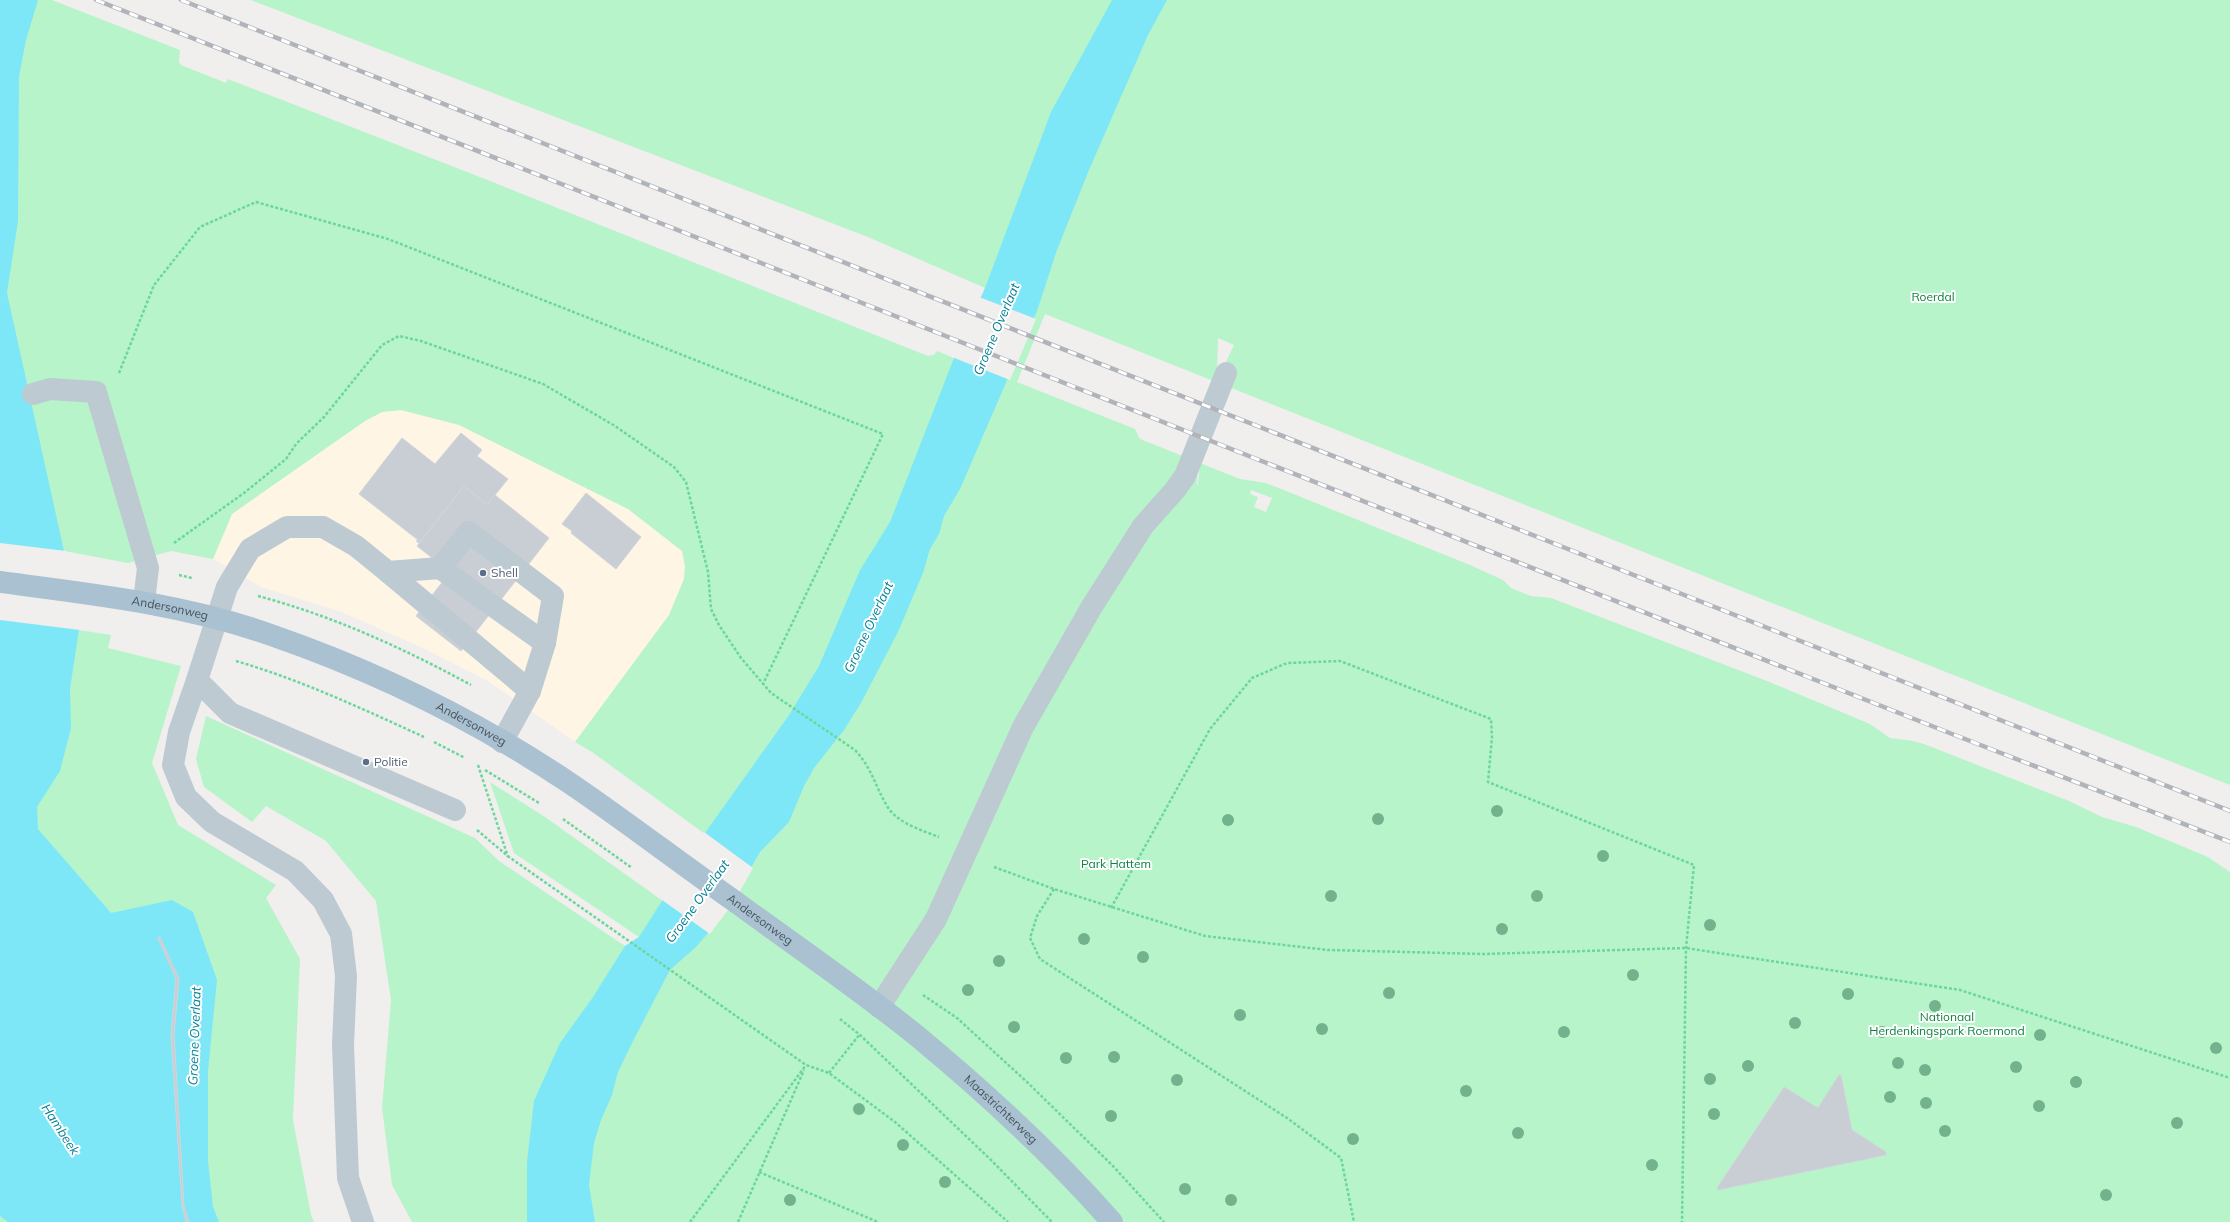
<svg xmlns="http://www.w3.org/2000/svg" width="2230" height="1222" font-family="Mulish,sans-serif">
	<style>
		.commercial { fill: #fef5e5 }
		.green { fill: #b7f4ca; fill-rule: evenodd }
		.water { fill: #7ee7f7 }
		.pier { fill: #f1eeee }
		.building { fill: #c9ced4; stroke: #d1d5db }
		.lines { fill: none; stroke-linecap: round; stroke-linejoin: round }
		.path { stroke: #6bd799; stroke-width: 2.5; stroke-dasharray: 3 2; stroke-linecap: butt }
		.minor { stroke: #bdcad2; stroke-width: 22 }
		.major { stroke: #aac1d1; stroke-width: 22 }
		.rail-casing { stroke: #b0b4ba; stroke-width: 4.5 }
		.rail { stroke: #fff; stroke-width: 3; stroke-dasharray: 9; stroke-linecap: butt }
		.tree { fill: #72b38e }
		.service-dot { fill: #5c6f8a; stroke: #fff; stroke-width: 1.5 }
		.labels { text-anchor: middle; stroke-width: 4; stroke-linejoin: round; paint-order: stroke }
		.park-label { font-size: 12px; fill: #0b833f; stroke: #fff }
		.service-label { font-size: 12px; fill: #4e5e75; stroke: #fff; text-anchor: start }
		.street-label { font-size: 12px; fill: #44545e; stroke: #fff }
		.water-label { font-size: 13px; font-style: italic; fill: #038194; stroke: #fff }
	</style>
	<rect width="100%" height="100%" fill="#f1eeee"/>
	<polygon class="commercial" points="401,410 459,425 628,509 682,551 685,566 684,579 669,615 575,742 488,681 421,647 339,611 261,587 213,559 232,514 365,421 382,412"/>
	<path class="green" d="M0 0H52L180 50 179 62 181 65 226 83 228 79 485 179 928 356 934 355 937 351 954 358 951 365 985 288 868 237 251 0H2230V785L1045 314 1017 382 1135 429 1140 439 1198 462 1197 485H1198L1200 463 1240 479 1266 483 1470 565 1503 580 1511 588 1518 591 1531 596 1551 598 1767 681 1870 724 1890 738 1913 741 1924 744 2069 801 2102 817 2136 827 2208 857 2230 872V1222H412L392 1185 382 1108 391 1000 376 901 326 841 266 806 252 822 204 787 196 759 206 716 475 838 499 861 625 946 639 937 514 853 490 782 545 817 663 901 705 834 592 752 575 742 669 615 684 579 685 566 682 551 628 509 459 425 401 410 382 412 365 421 232 514 213 559 171 551 128 563 64 551 79 630 111 635 108 648 181 666 152 763 178 825 276 885 266 898 300 959 293 1120 311 1215 314 1222H0ZM1218 338 1234 345 1217 381ZM1251 490 1272 498 1266 512 1254 507 1258 497 1250 494Z"/>
	<g class="water">
		<polygon points="0,0 38,0 26,40 19,77 18,221 7,293 64,551 79,630 70,689 71,728 60,771 37,807 38,829 111,913 172,900 193,912 217,980 208,1071 208,1161 213,1207 219,1222 189,1222 184,1206 174,1034 179,979 160,937 158,938 176,979 171,1034 182,1206 186,1222 8,1222 0,1216"/>
		<polygon points="1112,0 1167,0 1148,35 1089,170 1057,250 1037,311 960,489 944,516 939,534 930,549 923,573 898,632 861,703 844,730 814,768 804,786 789,822 760,852 725,913 696,947 670,970 634,1039 618,1072 612,1095 601,1120 594,1143 589,1185 595,1222 527,1222 527,1162 534,1101 560,1043 593,997 625,946 639,937 705,833 789,715 819,666 860,570 890,522 954,358 985,288 1051,112"/>
	</g>
	<g class="pier">
		<polygon points="979,297 1036,319 1010,380 952,357"/>
		<polygon points="0,543 66,551 80,630 0,620"/>
		<polygon points="704,832 753,868 734,902 710,934 662,900"/>
	</g>
	<g class="building">
		<polygon points="461,433 482,450 477,456 508,479 487,505 464,486 419,543 416,541 418,540 359,494 402,438 435,464"/>
		<polygon points="464,486 487,505 495,495 549,538 461,651 416,616 450,572 417,546"/>
		<polygon points="586,493 641,537 616,569 571,533 572,531 562,524"/>
		<polygon points="160,937 179,979 174,1034 184,1206 189,1222 186,1222 182,1206 171,1034 176,979 158,938"/>
		<polygon points="1839,1075 1841,1075 1852,1130 1886,1152 1886,1155 1718,1190 1717,1188 1784,1087 1818,1108"/>
	</g>
	<g class="lines">
		<g class="path">
			<polyline points="119,373 154,285 200,227 256,202 388,239 883,434 763,684"/>
			<path d="M174 543 244 493 286 459 296 444 324 417 382 345 399 336 421 341 543 384 615 426 674 467 686 482 708 572 711 609 719 625 741 658 771 693 855 750C872 768 875 786 887 806 897 823 921 830 939 837"/>
			<polyline points="179,575 192,578"/>
			<path d="M258 596C333 616 403 648 471 685"/>
			<path d="M236 661C301 680 363 709 424 737"/>
			<polyline points="434,742 465,758"/>
			<polyline points="478,765 508,857"/>
			<polyline points="485,770 539,803"/>
			<polyline points="563,819 632,868"/>
			<polyline points="477,830 509,857 806,1065 829,1073 895,1122 1008,1222"/>
			<polyline points="994,867 1054,889 1205,936 1328,950 1484,954 1686,948 1960,990 2230,1078"/>
			<polyline points="1054,889 1037,916 1030,938 1040,959 1287,1118 1341,1158 1354,1222"/>
			<polyline points="1111,908 1210,729 1252,678 1287,663 1340,661 1491,719 1492,737 1488,782 1694,865 1686,948 1682,1222"/>
			<polyline points="923,995 957,1018 1027,1082 1112,1165 1164,1222"/>
			<polyline points="840,1019 860,1035 991,1160 1052,1222"/>
			<polyline points="829,1073 860,1034"/>
			<polyline points="759,1172 878,1222"/>
			<polyline points="690,1222 806,1065"/>
			<polyline points="738,1222 804,1070"/>
		</g>
		<g class="minor">
			<polyline points="33,394 50,389 96,392 148,568 144,601"/>
			<polyline points="440,568 469,532 553,596 545,643"/>
			<polyline points="388,572 530,691"/>
			<polyline points="197,680 179,732 173,765 186,797 212,822 295,871 323,900 341,934 346,976 343,1045 348,1178 363,1222"/>
			<polyline points="455,810 230,713 197,680 227,587 250,549 287,527 323,527 356,546 388,572 440,568 545,643 530,691 502,742"/>
			<polyline points="879,1007 936,919 1023,727 1091,608 1143,526 1175,490 1185,476 1226,373"/>
		</g>
		<path class="major" id="s1" d="M0 582C91 594 184 604 271 635 375 671 479 722 571 784 627 822 681 864 737 903 797 947 859 989 917 1036 986 1093 1053 1155 1112 1222"/>
		<defs>
			<g id="rail">
				<polyline points="96,0 1947,732 2230,842"/>
				<polyline points="181,0 2230,811"/>
			</g>
		</defs>
		<use href="#rail" class="rail-casing"/>
		<use href="#rail" class="rail"/>
	</g>
	<g class="tree">
		<circle cx="1497" cy="811" r="6"/>
		<circle cx="1378" cy="819" r="6"/>
		<circle cx="1228" cy="820" r="6"/>
		<circle cx="1603" cy="856" r="6"/>
		<circle cx="1331" cy="896" r="6"/>
		<circle cx="1537" cy="896" r="6"/>
		<circle cx="1710" cy="925" r="6"/>
		<circle cx="1502" cy="929" r="6"/>
		<circle cx="1084" cy="939" r="6"/>
		<circle cx="1143" cy="957" r="6"/>
		<circle cx="999" cy="961" r="6"/>
		<circle cx="1633" cy="975" r="6"/>
		<circle cx="968" cy="990" r="6"/>
		<circle cx="1389" cy="993" r="6"/>
		<circle cx="1848" cy="994" r="6"/>
		<circle cx="1935" cy="1006" r="6"/>
		<circle cx="1240" cy="1015" r="6"/>
		<circle cx="1795" cy="1023" r="6"/>
		<circle cx="1014" cy="1027" r="6"/>
		<circle cx="1322" cy="1029" r="6"/>
		<circle cx="1564" cy="1032" r="6"/>
		<circle cx="1882" cy="1032" r="6"/>
		<circle cx="2040" cy="1035" r="6"/>
		<circle cx="2216" cy="1048" r="6"/>
		<circle cx="1114" cy="1057" r="6"/>
		<circle cx="1066" cy="1058" r="6"/>
		<circle cx="1898" cy="1063" r="6"/>
		<circle cx="1748" cy="1066" r="6"/>
		<circle cx="2016" cy="1067" r="6"/>
		<circle cx="1925" cy="1070" r="6"/>
		<circle cx="1710" cy="1079" r="6"/>
		<circle cx="1177" cy="1080" r="6"/>
		<circle cx="2076" cy="1082" r="6"/>
		<circle cx="1466" cy="1091" r="6"/>
		<circle cx="1890" cy="1097" r="6"/>
		<circle cx="1926" cy="1103" r="6"/>
		<circle cx="2039" cy="1106" r="6"/>
		<circle cx="859" cy="1109" r="6"/>
		<circle cx="1714" cy="1114" r="6"/>
		<circle cx="1111" cy="1116" r="6"/>
		<circle cx="2177" cy="1123" r="6"/>
		<circle cx="1945" cy="1131" r="6"/>
		<circle cx="1518" cy="1133" r="6"/>
		<circle cx="1353" cy="1139" r="6"/>
		<circle cx="903" cy="1145" r="6"/>
		<circle cx="1652" cy="1165" r="6"/>
		<circle cx="945" cy="1182" r="6"/>
		<circle cx="1185" cy="1189" r="6"/>
		<circle cx="2106" cy="1195" r="6"/>
		<circle cx="790" cy="1200" r="6"/>
		<circle cx="1231" cy="1200" r="6"/>
	</g>
	<g class="service-dot">
		<circle cx="483" cy="573" r="4"/>
		<circle cx="366" cy="762" r="4"/>
	</g>
	<g class="labels">
		<g class="park-label">
			<text x="1933" y="301">Roerdal</text>
			<text x="1116" y="868">Park Hattem</text>
			<text x="1947" y="1021">Nationaal<tspan x="1947" dy="14">Herdenkingspark Roermond</tspan></text>
		</g>
		<g class="service-label">
			<text x="491" y="577">Shell</text>
			<text x="374" y="766">Politie</text>
		</g>
		<g class="street-label">
			<text dy="4" stroke="none"><textPath href="#s1" startOffset="172">Andersonweg</textPath></text>
			<text dy="4" stroke="none"><textPath href="#s1" startOffset="496">Andersonweg</textPath></text>
			<text dy="4" stroke="none"><textPath href="#s1" startOffset="845">Andersonweg</textPath></text>
			<text dy="4" stroke="none"><textPath href="#s1" startOffset="1152">Maastrichterweg</textPath></text>
		</g>
		<g class="water-label">
			<text transform="translate(996 329) rotate(-67)" y="5">Groene Overlaat</text>
			<text transform="translate(868 627) rotate(-65)" y="5">Groene Overlaat</text>
			<text transform="translate(697 901) rotate(-54)" y="5">Groene Overlaat</text>
			<text transform="translate(194 1036) rotate(-88)" y="5">Groene Overlaat</text>
			<text transform="translate(61 1129) rotate(57)" y="5">Hambeek</text>
		</g>
	</g>
</svg>
